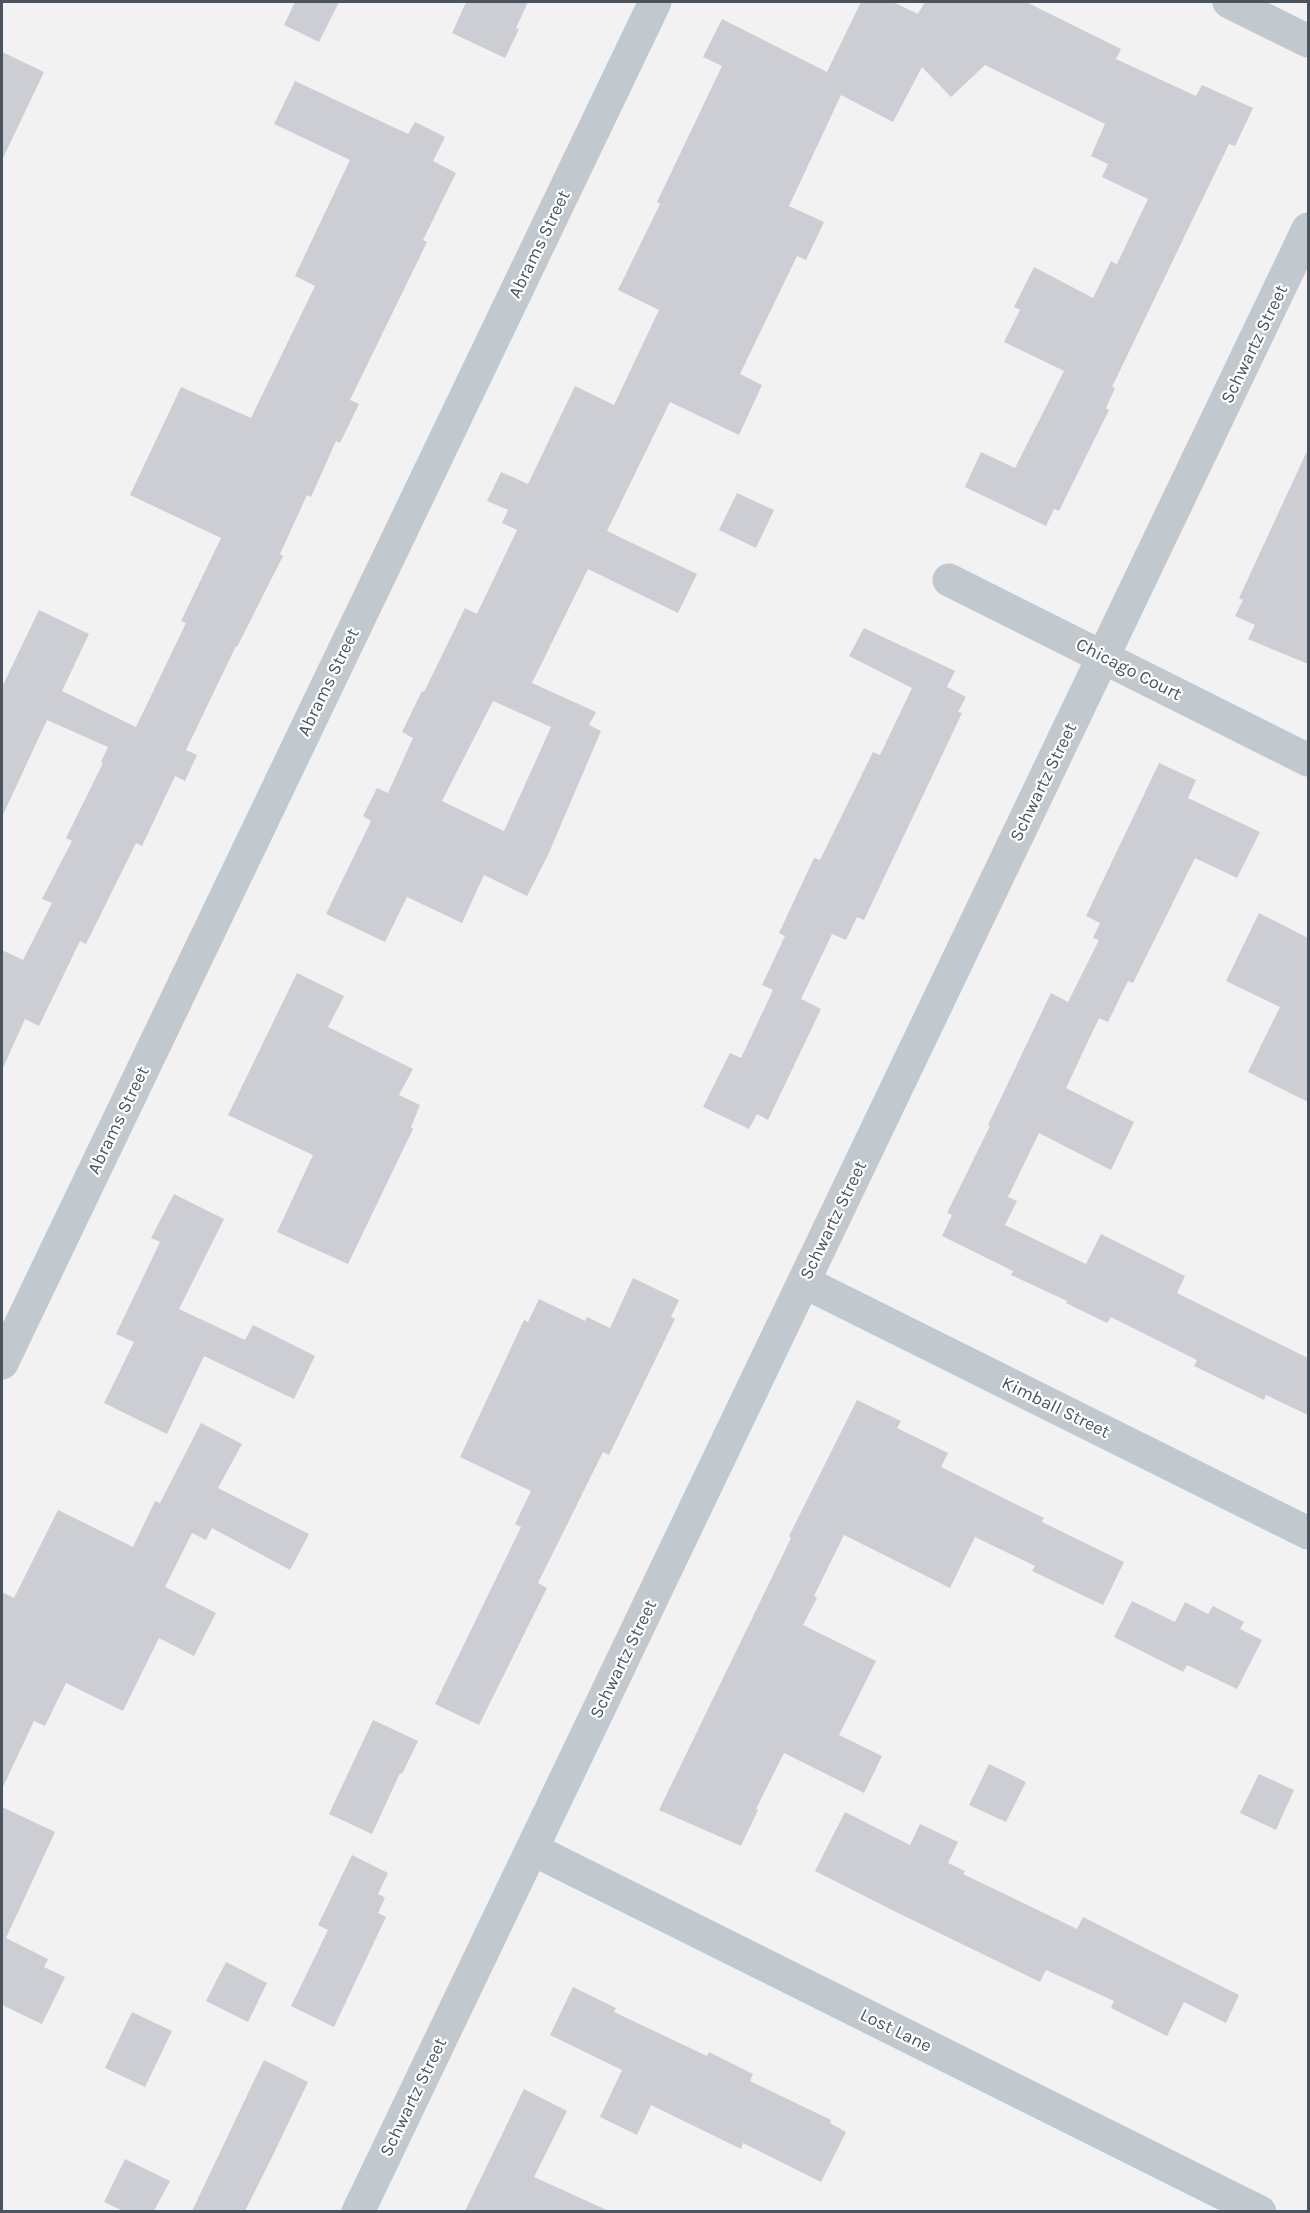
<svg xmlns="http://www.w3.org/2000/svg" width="1310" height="2213" font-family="Karla,sans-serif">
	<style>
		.building { fill: #ccced3; fill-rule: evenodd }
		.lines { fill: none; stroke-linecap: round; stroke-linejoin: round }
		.street { stroke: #c1c8ce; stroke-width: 33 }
		.labels { text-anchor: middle; stroke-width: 4.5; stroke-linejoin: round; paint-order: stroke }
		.street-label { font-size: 18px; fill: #4b545d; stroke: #fff }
	</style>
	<rect width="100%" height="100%" fill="#f3f2f2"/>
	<g class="building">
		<polygon points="295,2 339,2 319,42 284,25"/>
		<polygon points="466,2 528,2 516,28 519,29 505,58 452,33"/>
		<path d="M861 2H893L918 14 925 2H1026L1121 49 1116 59 1196 96 1202 85 1253 108 1235 146 1229 144 1112 387 1115 388 1106 408 1109 410 1059 511 1054 509 1046 526 965 487 981 452 1015 468 1064 371 1004 342 1020 310 1014 307 1034 267 1093 298 1111 261 1117 264 1148 199 1102 177 1108 164 1091 156 1105 124 985 65 951 97 922 67 893 122 841 95 789 206 824 222 806 260 797 256 740 374 762 385 739 435 670 402 607 531 697 574 678 613 588 569 532 683 596 712 589 725 601 731 548 855 527 896 484 875 462 923 407 897 385 942 326 914 371 821 363 816 377 788 388 793 413 738 402 732 422 691 424 692 465 608 477 614 517 530 502 523 508 510 487 501 501 472 528 484 575 386 614 405 659 310 618 290 660 204 657 202 722 66 703 57 722 19 827 72ZM493 701 551 727 504 831 442 801Z"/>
		<polygon points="2,52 44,72 2,160"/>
		<polygon points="295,81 408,134 415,122 445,137 433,161 456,173 423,240 427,242 350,400 359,404 340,443 336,441 311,497 307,495 280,554 283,556 237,647 236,646 186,750 197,755 185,781 175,776 142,846 136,843 86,944 80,941 39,1026 25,1019 2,1070 2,950 23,960 52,903 42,899 72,841 66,838 103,763 101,762 108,747 47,720 2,817 2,687 39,610 89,634 62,691 136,727 186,623 181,621 221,538 130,495 181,387 251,418 315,286 295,276 350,160 274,124"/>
		<polygon points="1308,449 1308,664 1248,639 1255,625 1235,616 1243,600 1239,598"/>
		<polygon points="737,493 774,510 756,548 719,530"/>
		<polygon points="864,628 955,671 947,687 966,697 958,712 962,713 864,920 857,917 846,940 832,934 801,999 821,1009 768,1120 757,1114 749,1129 703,1107 730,1053 741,1058 773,990 762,985 785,936 779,933 814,858 820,860 873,752 880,755 912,688 849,656"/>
		<polygon points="1159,763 1196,780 1188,798 1260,832 1237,878 1195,858 1133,983 1128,981 1108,1022 1099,1018 1066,1088 1134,1122 1111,1170 1039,1133 1008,1197 1017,1201 1005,1225 1086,1264 1101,1234 1185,1276 1177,1293 1308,1358 1308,1415 1266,1395 1264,1400 1194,1366 1197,1360 1111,1317 1107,1323 1066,1303 1067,1301 1011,1275 1013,1271 942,1236 952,1215 947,1213 990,1126 988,1125 1051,993 1068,1002 1099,940 1093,938 1100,923 1086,916"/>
		<polygon points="1259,913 1308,938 1308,1102 1248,1072 1280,1007 1226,981"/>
		<polygon points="297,973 344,996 328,1027 413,1069 399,1095 420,1105 411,1127 413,1129 348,1264 277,1232 313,1155 228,1115"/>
		<polygon points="174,1194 224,1219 179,1309 245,1340 253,1325 315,1356 294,1399 204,1356 167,1434 104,1403 134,1342 116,1334 160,1242 151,1238"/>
		<polygon points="633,1278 679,1300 671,1317 675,1319 609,1455 603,1452 538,1583 547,1588 479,1725 435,1704 521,1527 515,1524 531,1491 460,1457 524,1320 528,1322 539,1299 585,1321 587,1317 610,1328"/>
		<polygon points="857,1400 901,1421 897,1428 948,1453 941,1467 1044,1518 1042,1522 1124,1562 1103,1605 1032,1571 1035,1566 975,1537 950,1588 844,1535 814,1596 817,1598 803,1625 876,1661 839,1735 882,1756 864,1793 784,1753 756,1809 758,1810 741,1846 659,1810 791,1538 789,1536"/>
		<polygon points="201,1423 242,1444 218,1488 309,1534 290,1570 212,1528 206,1540 192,1533 165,1587 216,1613 194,1656 159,1638 123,1711 66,1683 45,1726 34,1721 2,1789 2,1592 14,1598 58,1510 133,1547 155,1501 160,1503"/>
		<polygon points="1132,1601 1175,1622 1185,1602 1208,1614 1213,1606 1244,1622 1240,1629 1262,1640 1237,1689 1187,1665 1183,1672 1114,1637"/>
		<polygon points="373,1720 418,1741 402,1774 400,1773 372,1834 329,1814"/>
		<polygon points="989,1764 1026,1782 1006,1822 969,1805"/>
		<polygon points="1259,1774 1294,1790 1276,1830 1240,1813"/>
		<polygon points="2,1807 55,1832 6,1938 48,1959 44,1967 65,1977 42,2024 2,2005"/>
		<polygon points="845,1812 910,1845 920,1824 958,1842 948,1863 965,1871 963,1874 1077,1929 1083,1917 1239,1995 1226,2023 1184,2002 1167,2036 1111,2008 1114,2001 1046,1970 1040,1982 898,1913 815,1871"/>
		<polygon points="352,1855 388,1873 378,1894 385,1898 378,1913 386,1917 334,2027 291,2006 328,1930 318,1925"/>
		<polygon points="226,1962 267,1983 248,2022 206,2001"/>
		<polygon points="573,1987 616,2008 614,2012 707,2056 709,2052 753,2074 750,2081 831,2120 830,2123 846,2132 821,2182 743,2143 741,2149 651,2105 637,2135 600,2117 622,2070 550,2035"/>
		<polygon points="132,2012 172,2031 145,2087 105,2068"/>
		<polygon points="264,2060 308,2082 273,2155 245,2211 192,2211"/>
		<polygon points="524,2089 567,2111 534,2177 609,2211 465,2211"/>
		<polygon points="125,2159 170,2181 154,2211 123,2211 104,2202"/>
	</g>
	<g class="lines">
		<g class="street">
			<polyline points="1229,2 1308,41"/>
			<polyline points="949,580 1308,760"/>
			<polyline points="804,1282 1308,1533"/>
			<polyline points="2,1363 655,2"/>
			<polyline points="532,1849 1260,2212"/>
			<polyline points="358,2212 1308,229"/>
		</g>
	</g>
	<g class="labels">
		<g class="street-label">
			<text transform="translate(539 244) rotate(-64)" y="6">Abrams Street</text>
			<text transform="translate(1254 344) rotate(-64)" y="6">Schwartz Street</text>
			<text transform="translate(1129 669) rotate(27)" y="6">Chicago Court</text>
			<text transform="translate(328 682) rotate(-64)" y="6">Abrams Street</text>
			<text transform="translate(1043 782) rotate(-64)" y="6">Schwartz Street</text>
			<text transform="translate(118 1120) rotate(-64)" y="6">Abrams Street</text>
			<text transform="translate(833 1220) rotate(-64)" y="6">Schwartz Street</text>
			<text transform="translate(1056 1407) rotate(26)" y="6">Kimball Street</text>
			<text transform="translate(623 1659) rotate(-64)" y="6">Schwartz Street</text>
			<text transform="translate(896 2030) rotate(26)" y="6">Lost Lane</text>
			<text transform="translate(413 2097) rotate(-64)" y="6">Schwartz Street</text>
		</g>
	</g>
	<rect width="1310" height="2213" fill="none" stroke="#4b545d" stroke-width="6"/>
</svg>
